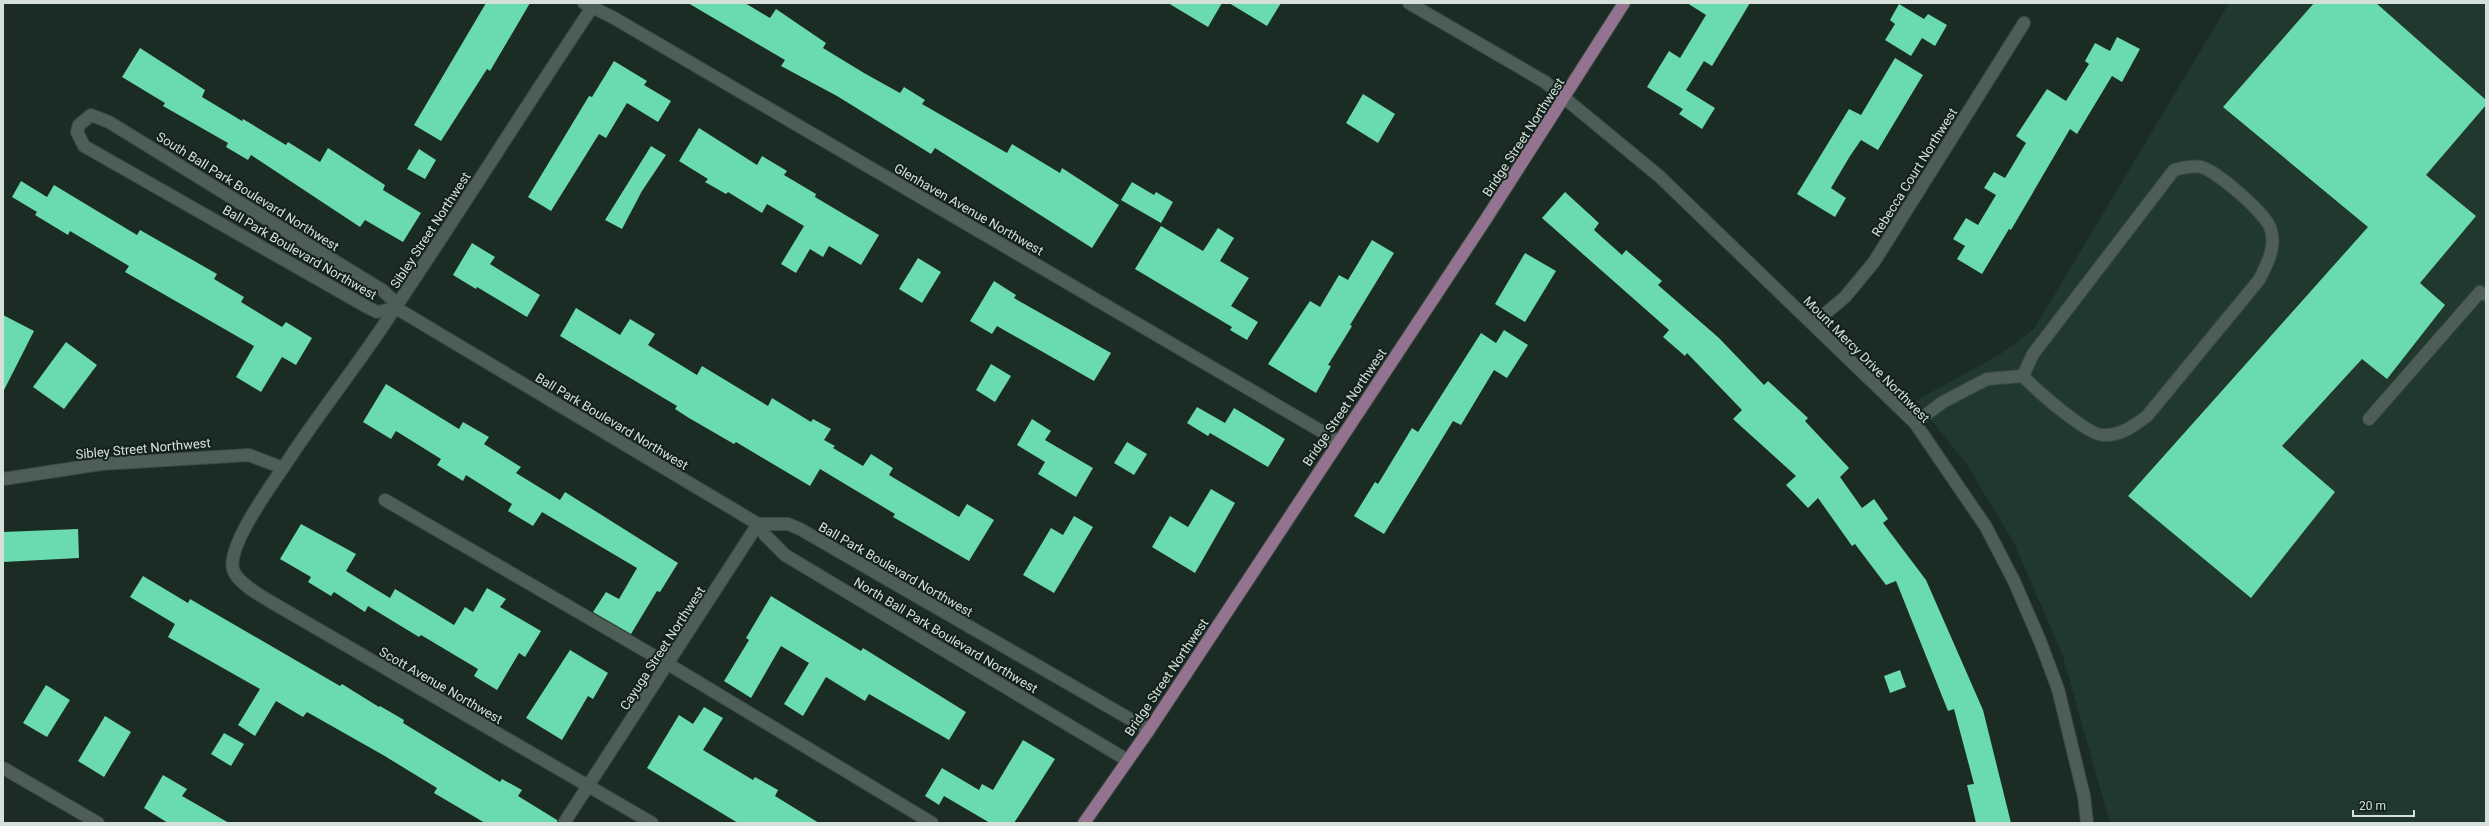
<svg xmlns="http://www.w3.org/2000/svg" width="2489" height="826" font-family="Roboto,sans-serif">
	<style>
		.built { fill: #21382f }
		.building { fill: #6adab0 }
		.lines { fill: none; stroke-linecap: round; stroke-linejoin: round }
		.minor-casing { stroke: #3b4943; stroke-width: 14 }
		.major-casing { stroke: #3b4943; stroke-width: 14 }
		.minor { stroke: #4c5e56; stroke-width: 12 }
		.major { stroke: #937390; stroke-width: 12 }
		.labels { text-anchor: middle; stroke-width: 4; stroke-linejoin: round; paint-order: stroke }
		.street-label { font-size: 13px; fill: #d6e0db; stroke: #12221b }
	</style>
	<rect width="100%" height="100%" fill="#1b2c25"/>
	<polygon class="built" points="2229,3 2486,3 2486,823 2110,823 2062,653 2013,541 1965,462 1916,401 2002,353 2034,329"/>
	<g class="building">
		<polygon points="486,3 530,3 490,71 487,69 441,141 414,125"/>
		<polygon points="688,3 745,3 770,18 776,9 826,43 823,48 864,73 900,93 904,87 925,100 922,104 1007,153 1012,144 1060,173 1062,168 1119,205 1092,248 935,148 931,154 837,96 781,66 785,60"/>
		<polygon points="1168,3 1222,3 1208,27"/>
		<polygon points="1229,3 1281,3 1267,26"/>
		<polygon points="1687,3 1750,3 1712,66 1704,61 1686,90 1715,108 1702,129 1679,114 1683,109 1647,87 1669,51 1680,58 1706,15"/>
		<polygon points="2314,3 2376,3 2486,100 2486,105 2426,175 2476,216 2420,283 2445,305 2387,379 2362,359 2282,446 2335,492 2251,598 2128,496 2368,227 2223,107"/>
		<polygon points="1899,4 1924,19 1928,14 1947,25 1935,46 1922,38 1911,56 1885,40 1895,24 1890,20"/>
		<polygon points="2117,37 2140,49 2122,82 2112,76 2077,134 2070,129 2011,230 2009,229 1982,274 1957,259 1965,246 1953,239 1966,218 1978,225 1996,195 1984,188 1994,172 2005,178 2026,143 2016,136 2047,89 2066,101 2089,64 2085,61 2095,43 2110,51"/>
		<polygon points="140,48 205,90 202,97 242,121 243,119 286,145 288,142 320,162 328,148 385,185 383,190 421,213 403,242 365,220 360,227 251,155 248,160 226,147 228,143 163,106 165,103 122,77"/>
		<polygon points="1895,58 1923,75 1878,150 1861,140 1850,156 1831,188 1846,198 1835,217 1797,194 1849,109 1861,115"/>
		<polygon points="614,61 647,81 644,85 671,101 658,122 627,103 606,138 599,134 551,211 528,197 589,96 592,97"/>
		<polygon points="1363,94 1395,114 1378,143 1346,123"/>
		<polygon points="699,128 757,165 762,156 787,171 784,175 816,194 815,197 879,235 861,265 829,246 823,257 810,249 796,273 781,264 804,226 767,204 762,213 728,192 726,194 705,182 708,179 679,161"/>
		<polygon points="651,146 666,155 642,191 622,229 605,220"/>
		<polygon points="419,149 436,160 425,179 407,169"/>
		<polygon points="21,181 47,197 54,185 137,235 140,230 217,274 214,279 244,297 241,302 282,327 286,322 312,338 296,365 282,357 261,392 236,377 254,346 125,272 129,266 70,231 68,235 35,215 37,212 12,197"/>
		<polygon points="1132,182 1154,195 1156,192 1173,202 1161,223 1121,200"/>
		<polygon points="1565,192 1599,223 1594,230 1622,255 1626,250 1662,281 1658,285 1719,338 1764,385 1768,381 1808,418 1805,421 1849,468 1840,477 1862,508 1874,499 1888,519 1883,523 1926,580 1983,710 2011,823 1976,823 1967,785 1974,784 1954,709 1948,711 1896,581 1886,585 1855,544 1852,546 1818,498 1808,508 1786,485 1796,476 1733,419 1742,410 1687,353 1685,356 1663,337 1669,330 1542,218"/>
		<polygon points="1161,226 1203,251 1218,228 1234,238 1220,261 1249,278 1231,306 1258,322 1247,340 1230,330 1232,327 1135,269"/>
		<polygon points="1372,240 1394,253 1350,325 1352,326 1328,365 1331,366 1316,393 1268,364 1310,301 1320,307 1339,275 1348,280"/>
		<polygon points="472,243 495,257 490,264 540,295 527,317 477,287 476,289 453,275"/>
		<polygon points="1525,253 1556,271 1525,322 1495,304"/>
		<polygon points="918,258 941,272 922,303 899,289"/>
		<polygon points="994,281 1016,295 1014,298 1111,353 1094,381 997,326 992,334 970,321"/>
		<polygon points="576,308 620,335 630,319 655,334 648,345 697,375 702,366 768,406 772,398 811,422 813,419 831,429 824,440 835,446 833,448 863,466 871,454 893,468 889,475 959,517 967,504 994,520 969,561 893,517 895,514 820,469 810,486 736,442 734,444 689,418 675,409 677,406 560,336"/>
		<polygon points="3,315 34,331 3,392"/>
		<polygon points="1504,330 1528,345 1507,378 1494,370 1461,425 1453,421 1384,534 1354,516 1375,482 1378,484 1412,428 1418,432 1481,333 1496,343"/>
		<polygon points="66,342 97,365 64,409 33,387"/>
		<polygon points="991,364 1011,376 995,402 976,390"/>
		<polygon points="386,384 459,429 463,422 489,437 484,444 521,467 516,473 560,500 565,492 678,563 660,592 657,591 631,634 593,612 606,592 619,599 637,568 542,512 533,526 508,511 512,504 466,475 463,481 437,465 441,459 396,431 391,439 363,422"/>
		<polygon points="1197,407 1225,423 1234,408 1285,439 1268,467 1210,433 1208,436 1187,423"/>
		<polygon points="1032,419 1051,431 1045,440 1093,468 1076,497 1038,474 1045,462 1017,445"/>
		<polygon points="1127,442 1147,454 1134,475 1114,463"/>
		<polygon points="1211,489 1235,503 1195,573 1152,547 1170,516 1188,527"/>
		<polygon points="1074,516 1093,527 1054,593 1023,575 1051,528 1063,535"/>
		<polygon points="301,524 356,554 346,571 390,598 395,589 454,625 465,607 473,612 487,588 506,599 500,607 541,631 525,657 519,653 497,690 474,676 478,669 421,635 419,637 368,606 365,612 334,592 331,596 308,582 311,577 280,559"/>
		<polygon points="78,529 79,558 3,562 3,532"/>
		<polygon points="143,576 188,603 190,599 340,686 342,684 379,707 380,706 404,720 403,723 500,782 502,779 522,790 518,796 557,820 557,823 485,823 434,793 437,788 383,755 307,712 303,717 276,701 255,736 238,725 260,689 168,637 175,624 130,597"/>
		<polygon points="771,596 861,651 863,648 966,712 949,740 869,694 865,701 826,677 803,716 784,704 809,663 781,646 751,698 724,681 749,640 746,638"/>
		<polygon points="570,650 608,673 593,699 588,696 562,740 526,718"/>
		<polygon points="1900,670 1906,687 1890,693 1884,676"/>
		<polygon points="46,685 70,700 47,737 23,723"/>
		<polygon points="704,707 723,718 703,750 753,780 755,777 778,790 775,796 819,823 738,823 647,768 679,715 693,724"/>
		<polygon points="105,716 131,732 104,777 78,761"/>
		<polygon points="224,733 244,744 231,766 211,754"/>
		<polygon points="1023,740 1055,759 1014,823 990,823 944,796 939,805 925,796 942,768 979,790 982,784 993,790"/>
		<polygon points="163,775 187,789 182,796 229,823 168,823 144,808"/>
	</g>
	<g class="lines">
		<defs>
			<g id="minor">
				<polyline points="584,3 614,18 1338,441"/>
				<path d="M595 3C527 104 463 207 395 308 361 361 321 410 287 462 273 483 227 545 233 569 236 583 266 599 278 606L652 823"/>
				<polyline points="1409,3 1545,82 1659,176 1915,423 1986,527 2014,581 2040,641 2058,689 2084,796 2087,823"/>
				<polyline points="396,308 393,300 382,290 109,122 91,115 79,125 77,132 84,146 367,307 377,312 396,308 758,524 788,524 800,529 1149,730"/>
				<polyline points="1813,324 1845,297 1874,262 2024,23"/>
				<polyline points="2369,419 2480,292 2486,295"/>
				<path d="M1915 423 1943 402 1987 379 2023 376 2033 354 2174 170C2182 168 2192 165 2201 167 2217 171 2268 215 2271 230 2276 249 2267 264 2259 280L2147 416C2134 426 2120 436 2103 435 2087 435 2035 389 2023 376"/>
				<polyline points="3,479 101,464 249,455 283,468"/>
				<polyline points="385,500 668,664 932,823"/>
				<polyline points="758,524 765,535 785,555 1127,760"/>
				<polyline points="3,768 98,823"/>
				<polyline points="564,823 758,524"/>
			</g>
			<polyline id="major" points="1084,823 1149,730 1486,219 1624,3"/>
		</defs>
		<use href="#minor" class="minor-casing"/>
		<use href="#major" class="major-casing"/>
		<use href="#minor" class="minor"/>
		<use href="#major" class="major"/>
	</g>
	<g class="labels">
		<g class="street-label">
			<text transform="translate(1523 137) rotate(-57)" y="5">Bridge Street Northwest</text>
			<text transform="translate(1914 172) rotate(-58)" y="5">Rebecca Court Northwest</text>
			<text transform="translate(248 191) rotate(32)" y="5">South Ball Park Boulevard Northwest</text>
			<text transform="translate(969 209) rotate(30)" y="5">Glenhaven Avenue Northwest</text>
			<text transform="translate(430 230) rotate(-57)" y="5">Sibley Street Northwest</text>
			<text transform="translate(300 252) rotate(30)" y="5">Ball Park Boulevard Northwest</text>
			<text transform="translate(1867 359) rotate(45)" y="5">Mount Mercy Drive Northwest</text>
			<text transform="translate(1344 407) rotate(-56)" y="5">Bridge Street Northwest</text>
			<text transform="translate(612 421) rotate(31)" y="5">Ball Park Boulevard Northwest</text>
			<text transform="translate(143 448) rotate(-5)" y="5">Sibley Street Northwest</text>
			<text transform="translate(896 569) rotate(30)" y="5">Ball Park Boulevard Northwest</text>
			<text transform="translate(946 635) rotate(31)" y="5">North Ball Park Boulevard Northwest</text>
			<text transform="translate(662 648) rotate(-57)" y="5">Cayuga Street Northwest</text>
			<text transform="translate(1166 677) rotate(-56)" y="5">Bridge Street Northwest</text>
			<text transform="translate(441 685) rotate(30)" y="5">Scott Avenue Northwest</text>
		</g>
	</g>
	<rect width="2489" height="826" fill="none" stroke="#d6e0db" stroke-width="8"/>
	<path d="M2353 810v6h61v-6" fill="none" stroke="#d6e0db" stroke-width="2"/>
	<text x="2359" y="810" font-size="12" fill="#d6e0db" stroke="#12221b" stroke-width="3" paint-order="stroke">20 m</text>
</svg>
